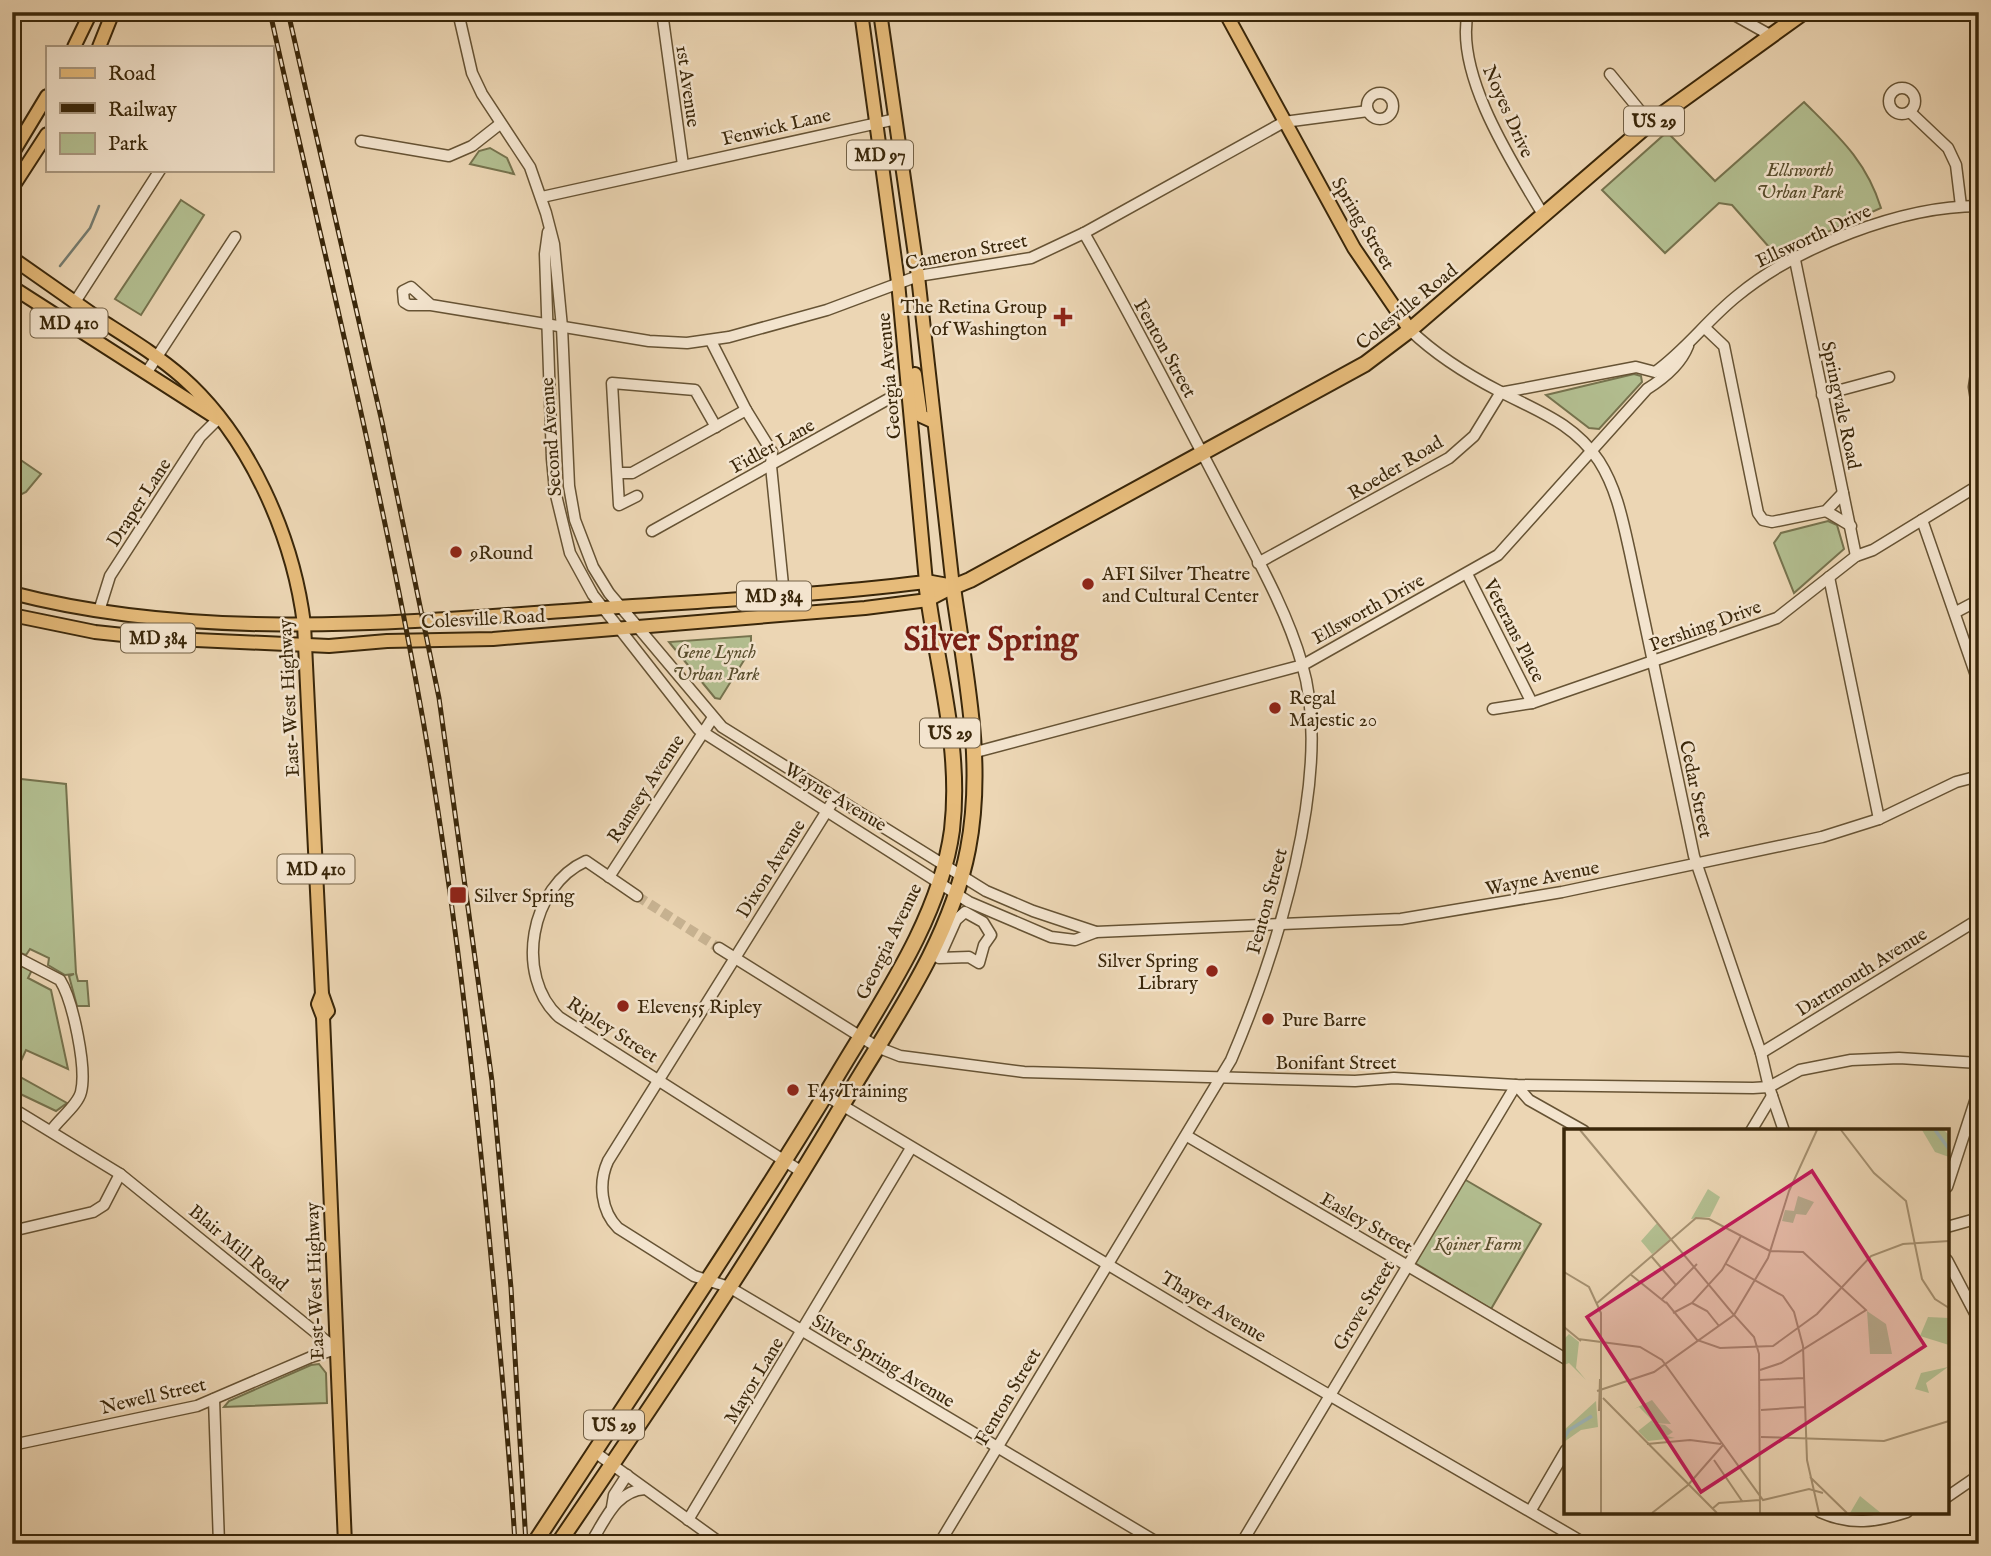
<svg xmlns="http://www.w3.org/2000/svg" width="1991" height="1556" font-family="'IM FELL English',serif">
	<style>
		.green { fill: #b3bf91; stroke: #76734e; stroke-width: 2 }
		.lines { fill: none; stroke-linecap: round; stroke-linejoin: round }
		.stream { stroke: #757d72; stroke-width: 2.5 }
		.minor-tunnel { stroke: #c8b392; stroke-width: 10; stroke-dasharray: 10 5; stroke-linecap: butt }
		.minor-casing { stroke: #665334; stroke-width: 13 }
		.major-casing { stroke: #3a270a; stroke-width: 16 }
		.highway-casing { stroke: #3a270a; stroke-width: 18 }
		.minor { stroke: #f3e4ce; stroke-width: 10 }
		.major { stroke: #e6bb7a; stroke-width: 12 }
		.highway { stroke: #e6bb7a; stroke-width: 14 }
		.rail-casing { stroke: #3a270a; stroke-width: 5 }
		.rail { stroke: #f3e4ce; stroke-width: 2.5; stroke-dasharray: 8; stroke-linecap: butt }
		.poi-dot { fill: #8f2418; stroke: #f3e4ce; stroke-width: 2.5 }
		.labels { text-anchor: middle; stroke-width: 5; stroke-linejoin: round; paint-order: stroke }
		.shield { fill: #f3e4ce; stroke: #726045; stroke-width: 2 }
		.shield-label { font-size: 18px; font-weight: bold; fill: #3a270a }
		.street-label { font-size: 19px; fill: #3a270a; stroke: #f3e4ce }
		.park-label { font-size: 19px; font-style: italic; fill: #584d2c; stroke: #f3e4ce }
		.poi-label { font-size: 19px; fill: #3a270a; stroke: #f3e4ce; text-anchor: start }
		.town-label { font-size: 33px; font-weight: bold; fill: #7a1f14; stroke: #f3e4ce }
		.inset-river { fill: none; stroke: #9db6b8; stroke-width: 3.5 }
		.inset-road { fill: none; stroke: #a59070; stroke-width: 2 }
		.view { fill: #c2185b; fill-opacity: 0.15; stroke: #c2185b; stroke-width: 3.5 }
		.inset-edge { fill: none; stroke: #3a270a; stroke-width: 3.5 }
	</style>
	<rect width="100%" height="100%" fill="#ecd6b4"/>
	<filter id="stains"><feTurbulence type="fractalNoise" baseFrequency=".00286" numOctaves="4"/><feColorMatrix values="0 0 0 0 .2 0 0 0 0 .09 0 0 0 0 .02 0 0 0 .5 -.17"/></filter>
	<radialGradient id="worn" r=".72"><stop offset=".6" stop-color="#630" stop-opacity="0"/><stop offset="1" stop-color="#630" stop-opacity=".3"/></radialGradient>
	<g class="green">
		<path d="M1804 102C1838 136 1866 160 1881 208L1776 255 1732 205 1719 203 1665 253 1602 190 1667 132 1715 181Z"/>
		<polygon points="490,148 507,158 514,174 470,164 479,151"/>
		<polygon points="181,200 204,215 141,315 115,299"/>
		<polygon points="1634,374 1641,376 1642,382 1599,429 1589,428 1546,395"/>
		<polygon points="12,454 41,474 26,492 12,499"/>
		<polygon points="1828,521 1837,525 1844,549 1794,593 1774,543 1781,533"/>
		<polygon points="751,636 751,649 720,699 715,698 669,642"/>
		<polygon points="12,778 66,784 76,973 78,981 87,981 89,1006 77,1006 69,976 74,974 65,975 48,965 49,958 30,949 26,955 12,950"/>
		<polygon points="12,960 32,970 28,978 51,990 68,1069 26,1050 15,1074 67,1103 56,1111 12,1090"/>
		<polygon points="1464,1179 1541,1224 1491,1309 1415,1263"/>
		<polygon points="319,1364 326,1373 327,1403 224,1407 229,1401 311,1365"/>
	</g>
	<g class="lines">
		<polyline class="stream" points="60,266 90,228 99,206"/>
		<polyline class="minor-tunnel" points="637,896 719,948"/>
		<defs>
			<g id="minor">
				<polyline points="458,12 472,73 482,94 530,167 546,213 554,244 562,327 569,486 575,520 593,567 609,593 722,727 986,891 1033,911 1096,932 1401,919 1562,892 1822,837 1879,819 1956,782 1979,776"/>
				<polyline points="662,12 683,165"/>
				<path d="M1468 12C1454 74 1513 164 1544 216"/>
				<polyline points="1729,12 1770,35"/>
				<polyline points="1610,74 1650,123"/>
				<circle cx="1902" cy="101" r="13"/>
				<circle cx="1380" cy="106" r="13"/>
				<polyline points="1910,112 1948,148 1956,165 1961,206"/>
				<polyline points="361,141 449,156 472,146 500,124"/>
				<polyline points="542,197 896,119"/>
				<polyline points="548,232 545,254 552,459 555,491 570,553 593,595 698,729 969,902 1051,937 1075,940 1096,932"/>
				<polyline points="1795,260 1856,556"/>
				<polyline points="75,302 160,170"/>
				<polyline points="431,305 411,287 403,291 404,302 409,305 431,305 649,341 687,343 729,337 827,310 918,276 1031,258 1084,233 1284,122 1368,111"/>
				<polyline points="1705,328 1724,346 1758,513 1763,520 1772,522 1826,511 1843,493"/>
				<path d="M1410 330C1436 355 1468 375 1499 391 1537 411 1574 423 1599 461 1617 489 1623 522 1630 553L1694 856 1761 1053 1769 1087 1784 1131"/>
				<polyline points="711,341 746,410 772,452 771,466 784,595"/>
				<polyline points="1979,354 1974,387 1979,419"/>
				<polyline points="147,372 235,237"/>
				<path d="M1505 392 1636 367 1655 372C1686 350 1707 320 1737 296 1796 247 1902 206 1979 206"/>
				<polyline points="1822,395 1889,377"/>
				<polyline points="618,473 632,473 746,410"/>
				<polyline points="637,496 619,505 612,383 695,390 716,427"/>
				<polyline points="1826,511 1851,526"/>
				<polyline points="1922,520 1979,684"/>
				<polyline points="652,531 908,388"/>
				<polyline points="1258,563 1449,458 1474,436 1501,392"/>
				<polyline points="1467,574 1532,703"/>
				<polyline points="1829,577 1879,819"/>
				<polyline points="99,611 110,576 200,437 218,419"/>
				<polyline points="1956,612 1979,600"/>
				<polyline points="1493,709 1532,703 1777,618 1856,556 1873,550 1979,485"/>
				<path d="M976 752 1303 665 1498 555 1647 389C1663 379 1681 364 1688 346"/>
				<path d="M835 798 608 1161C598 1183 601 1211 618 1228L694 1276 729 1287 1160 1544"/>
				<polyline points="609,877 712,719"/>
				<path d="M637 896 586 861C530 886 514 976 559 1017L802 1172"/>
				<polygon points="965,912 983,922 991,935 984,945 979,963 969,957 939,958 956,920"/>
				<polyline points="719,948 877,1047 900,1056 1024,1072 1355,1081 1394,1078 1516,1085 1753,1088 1769,1087 1800,1070 1851,1060 1899,1058 1979,1063"/>
				<path d="M12 955 60 980C73 1001 87 1068 81 1092 78 1105 59 1119 51 1131"/>
				<polyline points="1761,1053 1979,919"/>
				<polyline points="825,1095 1212,1327 1586,1544"/>
				<polyline points="12,1108 120,1174 336,1349"/>
				<polyline points="1751,1131 1772,1096"/>
				<polyline points="1187,1136 1566,1359"/>
				<polyline points="1947,1187 1979,1089"/>
				<polyline points="1947,1227 1979,1218"/>
				<polyline points="12,1231 93,1212 104,1205 120,1174"/>
				<polyline points="1947,1260 1979,1321"/>
				<polyline points="214,1399 219,1544"/>
				<polyline points="12,1445 197,1406 311,1357 336,1349"/>
				<polyline points="596,1453 722,1544"/>
				<polyline points="1947,1497 1979,1475"/>
				<polyline points="612,1507 614,1495 627,1475"/>
				<polyline points="1531,1510 1566,1450"/>
				<path d="M1820 1512C1851 1526 1876 1522 1907 1512"/>
				<polyline points="688,1520 911,1148"/>
				<path d="M590 1544C605 1521 615 1491 645 1489"/>
				<path d="M939 1544 1231 1060C1275 957 1335 774 1302 664 1286 607 1251 548 1224 495 1178 407 1133 319 1084 233"/>
				<polyline points="1241,1544 1516,1085 1529,1100 1584,1131"/>
			</g>
			<g id="major">
				<polyline points="1225,12 1354,248 1410,330"/>
				<polyline points="74,47 91,12"/>
				<polyline points="99,47 113,12"/>
				<polyline points="12,154 47,96"/>
				<polyline points="12,188 47,134"/>
				<path d="M12 258C41 278 70 299 99 319 127 337 157 355 182 377 249 436 293 536 304 624L322 994 328 1011 323 1017"/>
				<polyline points="12,287 218,419"/>
				<polyline points="915,374 921,416 932,421"/>
				<path d="M12 593C204 643 409 622 604 608 711 601 819 595 926 582L898 282 861 12"/>
				<polyline points="12,615 95,632 152,638 329,646 387,641 493,639 865,608 928,600 953,587 918,276 880,12"/>
				<polyline points="322,994 318,1004 323,1017 345,1544"/>
			</g>
			<g id="highway">
				<path d="M534 1544C635 1389 739 1237 835 1079 880 1003 940 919 952 830 962 746 936 665 926 582L953 587 970 580 1365 364 1410 330 1650 123 1804 12"/>
				<path d="M558 1544C656 1400 754 1255 843 1104 890 1024 950 943 968 849 985 761 965 674 953 587"/>
			</g>
		</defs>
		<use href="#minor" class="minor-casing"/>
		<use href="#major" class="major-casing"/>
		<use href="#highway" class="highway-casing"/>
		<use href="#minor" class="minor"/>
		<use href="#major" class="major"/>
		<use href="#highway" class="highway"/>
		<defs>
			<g id="rail">
				<path d="M270 12C319 233 374 453 415 676 449 857 470 1041 488 1225 498 1331 509 1437 515 1544"/>
				<polyline points="288,12 382,422 439,698 492,1081 511,1288 526,1544"/>
			</g>
		</defs>
		<use href="#rail" class="rail-casing"/>
		<use href="#rail" class="rail"/>
	</g>
	<g class="poi-dot">
		<path d="M1059.5 306.5h7v7h7v7h-7v7h-7v-7h-7v-7h7z"/>
		<circle cx="456" cy="552" r="7"/>
		<circle cx="1088" cy="584" r="7"/>
		<circle cx="1275" cy="708" r="7"/>
		<rect x="449" y="886" width="18" height="18" rx="3.5"/>
		<circle cx="1212" cy="971" r="7"/>
		<circle cx="623" cy="1006" r="7"/>
		<circle cx="1268" cy="1019" r="7"/>
		<circle cx="793" cy="1090" r="7"/>
	</g>
	<g class="labels">
		<g class="shield">
			<rect x="1624" y="106.5" width="60" height="29" rx="5"/>
			<rect x="847" y="140.5" width="66" height="29" rx="5"/>
			<rect x="30.5" y="308.5" width="77" height="29" rx="5"/>
			<rect x="737" y="581.5" width="74" height="29" rx="5"/>
			<rect x="121" y="623.5" width="74" height="29" rx="5"/>
			<rect x="920" y="718.5" width="60" height="29" rx="5"/>
			<rect x="277.5" y="854.5" width="77" height="29" rx="5"/>
			<rect x="584" y="1410.5" width="60" height="29" rx="5"/>
		</g>
		<g class="shield-label">
			<text x="1654" y="127">US 29</text>
			<text x="880" y="161">MD 97</text>
			<text x="69" y="329">MD 410</text>
			<text x="774" y="602">MD 384</text>
			<text x="158" y="644">MD 384</text>
			<text x="950" y="739">US 29</text>
			<text x="316" y="875">MD 410</text>
			<text x="614" y="1431">US 29</text>
		</g>
		<g class="street-label">
			<text transform="translate(689 86) rotate(82)" y="7">1st Avenue</text>
			<text transform="translate(1509 111) rotate(66)" y="7">Noyes Drive</text>
			<text transform="translate(776 126) rotate(-13)" y="7">Fenwick Lane</text>
			<text transform="translate(1364 223) rotate(59)" y="7">Spring Street</text>
			<text transform="translate(1813 235) rotate(-25)" y="7">Ellsworth Drive</text>
			<text transform="translate(966 251) rotate(-11)" y="7">Cameron Street</text>
			<text transform="translate(1406 306) rotate(-39)" y="7">Colesville Road</text>
			<text transform="translate(1166 348) rotate(61)" y="7">Fenton Street</text>
			<text transform="translate(888 376) rotate(-95)" y="7">Georgia Avenue</text>
			<text transform="translate(1842 405) rotate(78)" y="7">Springvale Road</text>
			<text transform="translate(550 437) rotate(-94)" y="7">Second Avenue</text>
			<text transform="translate(772 445) rotate(-29)" y="7">Fidler Lane</text>
			<text transform="translate(1395 467) rotate(-31)" y="7">Roeder Road</text>
			<text transform="translate(138 502) rotate(-57)" y="7">Draper Lane</text>
			<text transform="translate(1368 608) rotate(-29)" y="7">Ellsworth Drive</text>
			<text transform="translate(483 618) rotate(-3)" y="7">Colesville Road</text>
			<text transform="translate(1705 625) rotate(-20)" y="7">Pershing Drive</text>
			<text transform="translate(1515 630) rotate(63)" y="7">Veterans Place</text>
			<text transform="translate(288 698) rotate(-93)" y="7">East-West Highway</text>
			<text transform="translate(645 788) rotate(-57)" y="7">Ramsey Avenue</text>
			<text transform="translate(1697 789) rotate(78)" y="7">Cedar Street</text>
			<text transform="translate(836 796) rotate(31)" y="7">Wayne Avenue</text>
			<text transform="translate(770 868) rotate(-58)" y="7">Dixon Avenue</text>
			<text transform="translate(1542 877) rotate(-11)" y="7">Wayne Avenue</text>
			<text transform="translate(1266 901) rotate(-75)" y="7">Fenton Street</text>
			<text transform="translate(888 941) rotate(-64)" y="7">Georgia Avenue</text>
			<text transform="translate(1861 971) rotate(-32)" y="7">Dartmouth Avenue</text>
			<text transform="translate(613 1029) rotate(33)" y="7">Ripley Street</text>
			<text x="1336" y="1069">Bonifant Street</text>
			<text transform="translate(1367 1222) rotate(30)" y="7">Easley Street</text>
			<text transform="translate(239 1247) rotate(40)" y="7">Blair Mill Road</text>
			<text transform="translate(314 1281) rotate(-92)" y="7">East-West Highway</text>
			<text transform="translate(1363 1305) rotate(-59)" y="7">Grove Street</text>
			<text transform="translate(1214 1306) rotate(31)" y="7">Thayer Avenue</text>
			<text transform="translate(884 1360) rotate(31)" y="7">Silver Spring Avenue</text>
			<text transform="translate(753 1380) rotate(-59)" y="7">Mayor Lane</text>
			<text transform="translate(153 1395) rotate(-13)" y="7">Newell Street</text>
			<text transform="translate(1007 1396) rotate(-59)" y="7">Fenton Street</text>
		</g>
		<g class="park-label">
			<text x="1800" y="176">Ellsworth<tspan x="1800" dy="22">Urban Park</tspan></text>
			<text x="716" y="658">Gene Lynch<tspan x="716" dy="22">Urban Park</tspan></text>
			<text x="1478" y="1250">Koiner Farm</text>
		</g>
		<g class="poi-label">
			<text x="1047" y="313" text-anchor="end">The Retina Group<tspan x="1047" dy="22">of Washington</tspan></text>
			<text x="470" y="559">9Round</text>
			<text x="1102" y="580">AFI Silver Theatre<tspan x="1102" dy="22">and Cultural Center</tspan></text>
			<text x="1289" y="704">Regal<tspan x="1289" dy="22">Majestic 20</tspan></text>
			<text x="474" y="902">Silver Spring</text>
			<text x="1198" y="967" text-anchor="end">Silver Spring<tspan x="1198" dy="22">Library</tspan></text>
			<text x="637" y="1013">Eleven55 Ripley</text>
			<text x="1282" y="1026">Pure Barre</text>
			<text x="807" y="1097">F45 Training</text>
		</g>
		<g class="town-label">
			<text x="991" y="650">Silver Spring</text>
		</g>
	</g>
	<g transform="translate(1564 1129)">
		<rect width="385" height="385" fill="#ecd6b4"/>
		<path d="M358 1H380L385 6V28L371 23ZM144 60 156 68 146 88 127 90ZM234 67 250 73 242 86 232 85 229 94 218 92 221 81 230 82ZM93 94 107 111 88 125 77 112ZM303 182 322 195 328 225H306ZM364 188 385 189V216L356 207ZM5 205 15 213 12 239 22 251 5 234 0 236V210ZM384 238 362 254 365 264 351 260 357 244ZM88 271 107 295 88 294 101 296 109 303 103 307 111 309 84 312 74 302 88 291 75 278 70 280ZM32 272 34 298 17 301 0 313V301ZM296 367 312 380 317 384H286Z" fill="#b3bf91"/>
		<path class="inset-river" d="M371 1 385 20M0 309 5 301 28 287"/>
		<path class="inset-road" d="M16 1 170 186 90 243 33 262M277 1 310 44 342 72 358 150 371 170 385 179M88 128 112 156M162 135 219 167 230 183 239 217 243 331 255 384M0 143 25 158 37 184V384M66 145 102 174M98 170 133 135M102 173 133 211 156 219 209 217 253 185 307 127 339 115 385 112M128 174 143 182 155 197M32 175 132 89 145 90 206 122M109 184 128 174 158 141 177 107M0 198 17 212M14 210 76 218 98 231 199 371 245 360 259 364M196 241 217 234 302 181 239 123 206 122M196 251 240 249M39 269 153 384M197 281 241 278M35 282 36 250M197 308 320 312 385 292M83 315 126 311 157 315M150 331 178 372M246 348 283 384M148 380 155 374 196 371M88 384 124 356 159 316M196 384 195 225 190 208 170 186 204 129 225 62 253 1"/>
		<path class="view" d="M248 42 361 217 137 363 23 188Z"/>
		<rect width="385" height="385" class="inset-edge"/>
	</g>
	<rect width="1991" height="1556" fill="none" stroke="#ecd6b4" stroke-width="42"/>
	<rect x="14" y="14" width="1963" height="1528" fill="none" stroke="#3a270a" stroke-width="3.5"/>
	<rect x="21" y="21" width="1949" height="1514" fill="none" stroke="#3a270a" stroke-width="2"/>
	<rect x="46" y="46" width="228" height="126" fill="#f3e4ce" stroke="#a99880" stroke-width="2"/>
	<rect x="60" y="68" width="35" height="10" fill="#e6bb7a" stroke="#a99880" stroke-width="2"/>
	<text x="108" y="80" font-size="21" fill="#3a270a">Road</text>
	<rect x="60" y="103" width="35" height="10" fill="#3a270a" stroke="#a99880" stroke-width="2"/>
	<text x="108" y="116" font-size="21" fill="#3a270a">Railway</text>
	<rect x="60" y="133" width="35" height="21" fill="#b3bf91" stroke="#a99880" stroke-width="2"/>
	<text x="108" y="150" font-size="21" fill="#3a270a">Park</text>
	<rect width="100%" height="100%" filter="url(#stains)"/>
	<rect width="100%" height="100%" fill="url(#worn)"/>
</svg>
